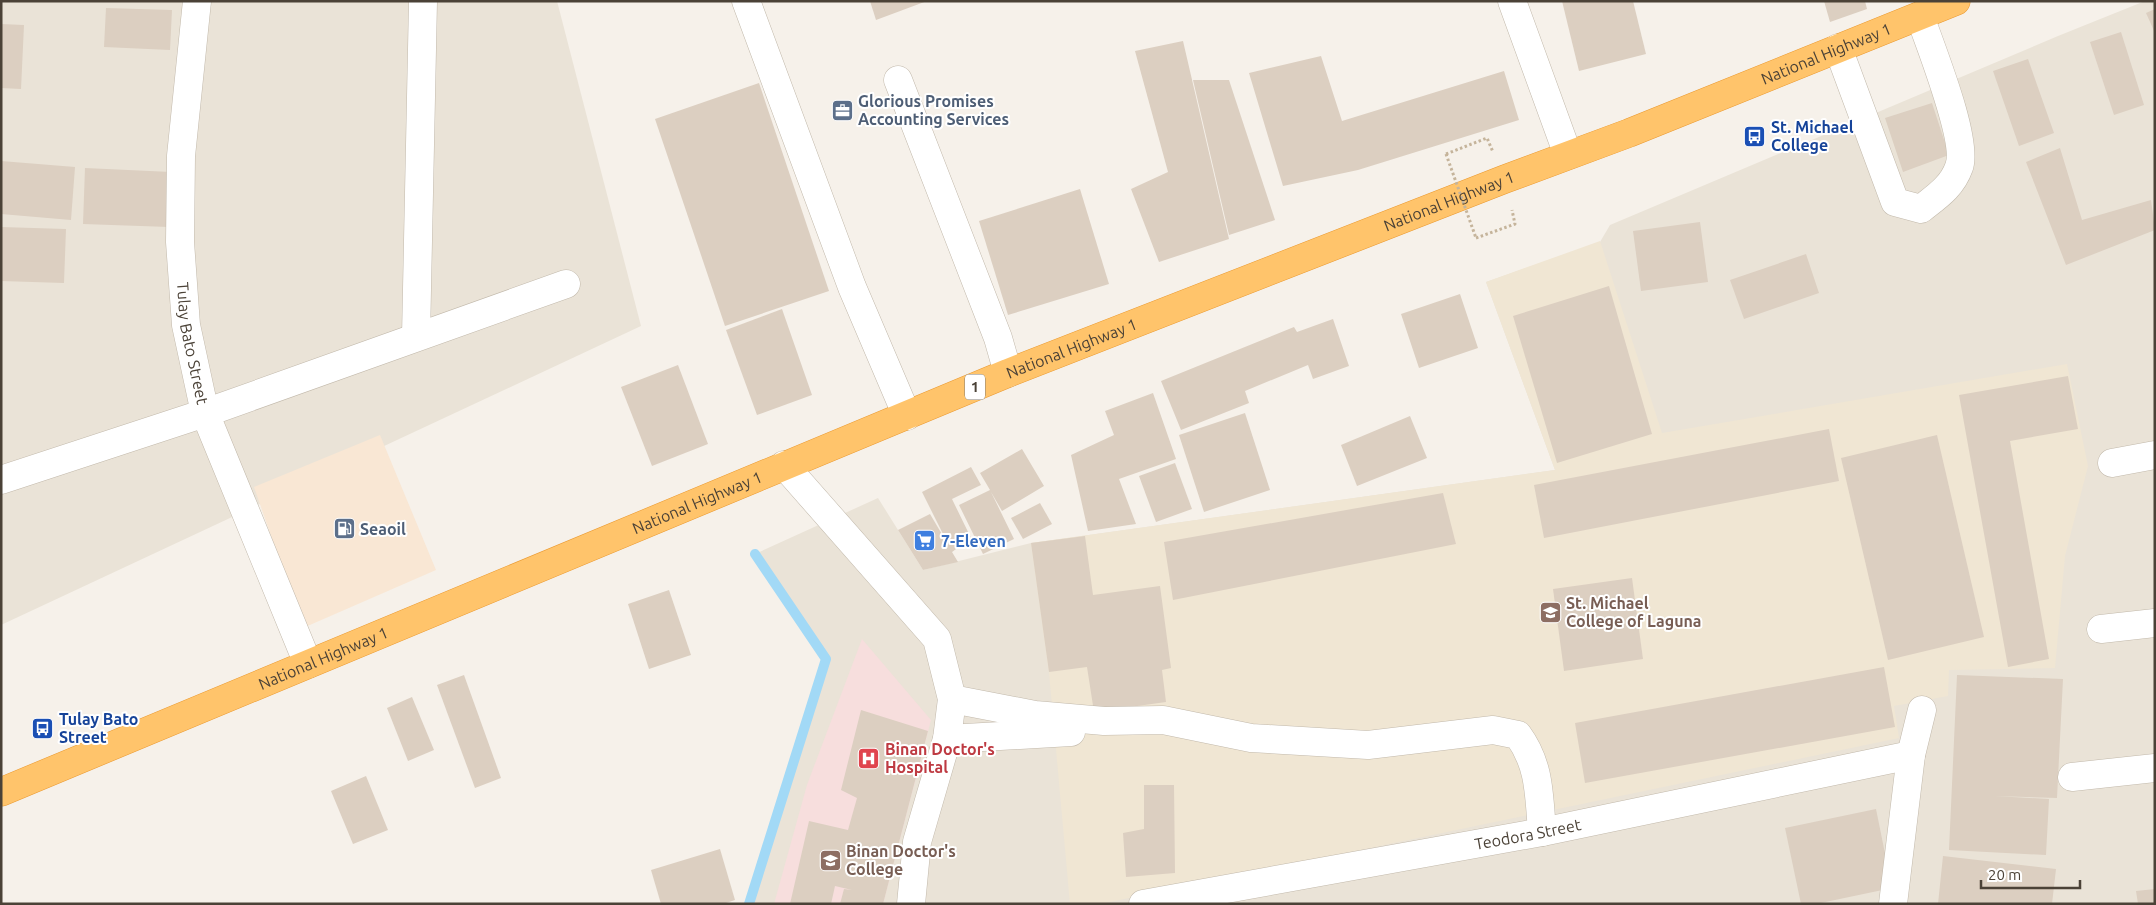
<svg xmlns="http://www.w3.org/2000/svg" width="2156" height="905" font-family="Ubuntu,sans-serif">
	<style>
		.residential { fill: #eae3d7 }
		.commercial { fill: #f9e7d4 }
		.education { fill: #f0e6d3 }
		.medical { fill: #f7dedd }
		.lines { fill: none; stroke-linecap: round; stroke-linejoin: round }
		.stream { stroke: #a2d9f6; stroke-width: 10 }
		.building { fill: #dccfc1 }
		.minor-casing { stroke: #c2b9ab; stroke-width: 29 }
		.highway-casing { stroke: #ea9930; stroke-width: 29 }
		.path { stroke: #c5b49b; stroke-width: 3; stroke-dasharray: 2.5 2.5; stroke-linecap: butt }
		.minor { stroke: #fff; stroke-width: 28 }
		.highway { stroke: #ffc46b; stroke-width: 28 }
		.path-bridge { stroke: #c5b49b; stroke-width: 3; stroke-dasharray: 2.5 2.5; stroke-linecap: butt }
		.labels { text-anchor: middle; stroke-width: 4; stroke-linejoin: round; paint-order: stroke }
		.shield { fill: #fff; stroke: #817b73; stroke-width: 1 }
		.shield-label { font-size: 15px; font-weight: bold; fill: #4b4237 }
		.street-label { font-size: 16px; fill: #4b4237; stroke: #fff }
		.service-label { font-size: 16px; font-weight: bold; fill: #4e5e75; stroke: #fff; text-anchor: start }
		.transit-label { font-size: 16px; font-weight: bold; fill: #164399; stroke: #fff; text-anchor: start }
		.shop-label { font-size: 16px; font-weight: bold; fill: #366cbe; stroke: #fff; text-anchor: start }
		.education-label { font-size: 16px; font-weight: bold; fill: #785e54; stroke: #fff; text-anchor: start }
		.health-label { font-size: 16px; font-weight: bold; fill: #be3a42; stroke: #fff; text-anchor: start }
	</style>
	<rect width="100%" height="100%" fill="#f6f1ea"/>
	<g class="residential">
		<polygon points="1,1 557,1 641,326 1,625"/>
		<polygon points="2145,1 2155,1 2155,904 749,904 826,659 755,554 878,498 923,570 1031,543 1555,470 1486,282 1600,242 1610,225 2058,36"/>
	</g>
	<polygon class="commercial" points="380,435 436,570 303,628 254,487"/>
	<polygon class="education" points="1600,241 1662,433 2067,364 2088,466 2065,556 2055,668 1949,670 1948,696 1894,706 1899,738 1100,904 1070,904 1049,672 1031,543 1555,470 1486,282"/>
	<polygon class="medical" points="862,639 931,720 883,904 774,904 807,785"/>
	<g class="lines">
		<polyline class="stream" points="749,904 826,659 755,554"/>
	</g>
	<g class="building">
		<polygon points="870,1 927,1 876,20"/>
		<polygon points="1562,1 1633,1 1646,54 1579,71"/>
		<polygon points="1824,1 1865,1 1867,9 1830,22"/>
		<polygon points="106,8 172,10 170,50 104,47"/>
		<polygon points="2155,9 2155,33 2146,13"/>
		<polygon points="1,24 24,25 21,89 1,88"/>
		<polygon points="2121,32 2144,105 2114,115 2090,42"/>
		<polygon points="1183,41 1229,239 1159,262 1131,189 1168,172 1135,51"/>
		<polygon points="1321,56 1342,121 1504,71 1519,120 1358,170 1283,186 1249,73"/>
		<polygon points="2028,59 2054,133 2019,146 1993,71"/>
		<polygon points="1193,80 1229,80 1275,220 1229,235"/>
		<polygon points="759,83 829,291 725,326 655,119"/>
		<polygon points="1932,103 1949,155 1903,172 1885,118"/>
		<polygon points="2060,148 2082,220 2151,200 2155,230 2066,265 2026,162"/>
		<polygon points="1,161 75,167 71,220 1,214"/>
		<polygon points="85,168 171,172 169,227 83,224"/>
		<polygon points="1080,189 1109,284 1008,315 979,221"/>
		<polygon points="1700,222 1708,282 1641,291 1633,231"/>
		<polygon points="1,227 66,229 64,283 1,281"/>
		<polygon points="1806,254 1819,293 1744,319 1730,280"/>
		<polygon points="1609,286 1652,434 1557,463 1513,316"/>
		<polygon points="1460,294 1478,348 1419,368 1401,314"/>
		<polygon points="782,309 812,395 757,415 726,330"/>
		<polygon points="1333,319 1349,366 1313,379 1308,365 1245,391 1249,403 1181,430 1161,381 1294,327 1297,332"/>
		<polygon points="678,365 708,444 652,466 621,387"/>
		<polygon points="2068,376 2078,429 2010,441 2049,659 2008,667 1959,395"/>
		<polygon points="1153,393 1176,459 1119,479 1136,524 1088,531 1071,455 1114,435 1105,411"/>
		<polygon points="1245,413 1270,490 1204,512 1179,435"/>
		<polygon points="1410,416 1427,458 1357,486 1341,445"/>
		<polygon points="1829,429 1839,481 1544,538 1534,485"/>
		<polygon points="1937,435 1984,637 1888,660 1841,458"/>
		<polygon points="1022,449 1044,486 1002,511 991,492 1014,539 983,554 959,505 990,490 980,473"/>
		<polygon points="1175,463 1192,509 1156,522 1139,476"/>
		<polygon points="971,467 981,485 952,499 971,538 952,552 958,562 923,570 898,530 930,514 949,546 922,492"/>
		<polygon points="1443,493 1456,544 1173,600 1164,542"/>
		<polygon points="1040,503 1052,524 1023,539 1011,518"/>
		<polygon points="1085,536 1093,595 1160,586 1171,668 1162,670 1166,702 1094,712 1087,667 1049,672 1031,543"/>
		<polygon points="1632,578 1643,659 1564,671 1553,589"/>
		<polygon points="669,590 691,655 649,669 628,604"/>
		<polygon points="1884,667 1895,727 1585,783 1575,723"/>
		<polygon points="464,675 501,778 475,788 437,685"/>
		<polygon points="1957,675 2063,679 2057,798 1995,796 2049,799 2046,855 1949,850"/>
		<polygon points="412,697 434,750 408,761 387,708"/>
		<polygon points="861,710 928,731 883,904 840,904 844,889 852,890 835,886 831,904 790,904 809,821 848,830 857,798 841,790"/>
		<polygon points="366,776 388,830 353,844 331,791"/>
		<polygon points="1144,785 1174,785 1175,873 1126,877 1123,833 1144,829"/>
		<polygon points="1876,809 1892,888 1816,904 1801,904 1785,828"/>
		<polygon points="720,849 735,900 723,904 661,904 651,870"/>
		<polygon points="1943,856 2056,869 2052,904 1938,904"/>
		<polygon points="2155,889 2155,904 2138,904 2136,891"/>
	</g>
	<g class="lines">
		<defs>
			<g id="minor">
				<path id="s1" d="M197 1 181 156 180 242 186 325 205 413 308 664"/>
				<polyline points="746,1 852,287 907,416"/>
				<polyline points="1512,1 1568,155"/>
				<path d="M1838 48 1895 202 1921 209C1936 197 1952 187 1959 167 1969 141 1930 46 1920 16"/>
				<polyline points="898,80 998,338 1008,373"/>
				<polyline points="416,337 423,1"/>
				<polyline points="2112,463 2155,455"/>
				<polyline points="784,465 937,639 952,699 947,739 917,842 911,904"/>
				<polyline points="1,480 205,413 566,284"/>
				<polyline points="2101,629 2155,623"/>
				<path d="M952 699 1035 715 1104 721 1163 720 1251 738 1368 745 1493 730 1518 735C1540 765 1539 795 1542 832"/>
				<polyline points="947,739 1071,732"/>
				<polyline points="2072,777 2155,768"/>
				<path id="s2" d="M1143 904 1542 832 1911 755"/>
				<polyline points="1893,904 1911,755 1922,710"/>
			</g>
			<g id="highway">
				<path id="s3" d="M1 792 1008 373 1505 179 1629 133 1956 1"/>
			</g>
		</defs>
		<use href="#minor" class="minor-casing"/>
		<use href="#highway" class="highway-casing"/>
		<g class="path">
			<polyline points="1446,154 1487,138 1493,152"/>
			<polyline points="1476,238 1515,224 1512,210"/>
		</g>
		<use href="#minor" class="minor"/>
		<use href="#highway" class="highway"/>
		<polyline class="path-bridge" points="1446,154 1476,238"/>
	</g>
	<defs>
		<symbol id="office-square" viewBox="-11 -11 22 22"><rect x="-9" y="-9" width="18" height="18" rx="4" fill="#5c6f8a" stroke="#fff"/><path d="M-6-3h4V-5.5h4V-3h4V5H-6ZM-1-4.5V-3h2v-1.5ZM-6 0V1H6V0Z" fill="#fff"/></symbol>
		<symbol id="bus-square" viewBox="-11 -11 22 22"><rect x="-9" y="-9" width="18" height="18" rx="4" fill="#1a4fb4" stroke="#fff"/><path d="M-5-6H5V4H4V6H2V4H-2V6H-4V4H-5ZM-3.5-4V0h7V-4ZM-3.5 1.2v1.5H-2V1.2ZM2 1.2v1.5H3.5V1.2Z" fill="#fff"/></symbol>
		<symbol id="fuel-square" viewBox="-11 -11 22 22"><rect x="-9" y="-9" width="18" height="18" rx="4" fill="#5c6f8a" stroke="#fff"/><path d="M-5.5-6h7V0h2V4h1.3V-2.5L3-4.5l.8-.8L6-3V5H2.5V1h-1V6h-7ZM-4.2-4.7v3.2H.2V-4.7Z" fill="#fff"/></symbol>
		<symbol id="supermarket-square" viewBox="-11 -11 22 22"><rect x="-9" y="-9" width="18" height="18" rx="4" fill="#3f7fe0" stroke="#fff"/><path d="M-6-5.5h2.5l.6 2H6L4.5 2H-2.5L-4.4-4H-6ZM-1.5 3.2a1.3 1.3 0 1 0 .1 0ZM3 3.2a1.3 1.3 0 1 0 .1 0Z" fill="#fff"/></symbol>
		<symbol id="university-square" viewBox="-11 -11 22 22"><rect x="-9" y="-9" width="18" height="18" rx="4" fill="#8d6e63" stroke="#fff"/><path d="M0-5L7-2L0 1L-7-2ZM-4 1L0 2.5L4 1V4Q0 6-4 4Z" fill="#fff"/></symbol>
		<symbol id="hospital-square" viewBox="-11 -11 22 22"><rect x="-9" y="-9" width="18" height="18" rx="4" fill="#e0444e" stroke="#fff"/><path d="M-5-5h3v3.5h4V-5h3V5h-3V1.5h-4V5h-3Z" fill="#fff"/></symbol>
	</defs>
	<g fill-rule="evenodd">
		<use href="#office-square" x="830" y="98" width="25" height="25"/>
		<use href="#bus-square" x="1742" y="124" width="25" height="25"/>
		<use href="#fuel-square" x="332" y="516" width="25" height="25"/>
		<use href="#supermarket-square" x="912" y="528" width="25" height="25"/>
		<use href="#university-square" x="1538" y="600" width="25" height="25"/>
		<use href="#bus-square" x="30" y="716" width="25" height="25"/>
		<use href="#hospital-square" x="856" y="746" width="25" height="25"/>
		<use href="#university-square" x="818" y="848" width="25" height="25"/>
	</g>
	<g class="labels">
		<rect class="shield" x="965" y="374.5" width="20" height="25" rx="4"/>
		<g class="shield-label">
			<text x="975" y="392">1</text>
		</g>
		<g class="street-label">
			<text dy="6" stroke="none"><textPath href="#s3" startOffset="1969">National Highway 1</textPath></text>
			<text dy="6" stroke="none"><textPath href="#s3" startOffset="1564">National Highway 1</textPath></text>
			<text dy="6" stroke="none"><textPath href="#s1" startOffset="344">Tulay Bato Street</textPath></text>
			<text dy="6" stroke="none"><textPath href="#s3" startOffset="1159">National Highway 1</textPath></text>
			<text dy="6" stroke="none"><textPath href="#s3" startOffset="754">National Highway 1</textPath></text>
			<text dy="6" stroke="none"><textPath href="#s3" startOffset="349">National Highway 1</textPath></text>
			<text dy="6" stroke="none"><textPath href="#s2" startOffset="391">Teodora Street</textPath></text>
		</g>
		<g class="service-label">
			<text x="858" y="107">Glorious Promises<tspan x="858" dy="18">Accounting Services</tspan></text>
			<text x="360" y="535">Seaoil</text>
		</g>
		<g class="transit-label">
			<text x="1771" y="133">St. Michael<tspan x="1771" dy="18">College</tspan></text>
			<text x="59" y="725">Tulay Bato<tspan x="59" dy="18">Street</tspan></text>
		</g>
		<g class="shop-label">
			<text x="941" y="547">7-Eleven</text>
		</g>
		<g class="education-label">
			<text x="1566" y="609">St. Michael<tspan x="1566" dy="18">College of Laguna</tspan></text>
			<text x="846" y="857">Binan Doctor's<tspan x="846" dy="18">College</tspan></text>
		</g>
		<g class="health-label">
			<text x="885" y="755">Binan Doctor's<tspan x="885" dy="18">Hospital</tspan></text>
		</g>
	</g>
	<rect width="2156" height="905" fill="none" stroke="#4b4237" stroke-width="5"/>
	<path d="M1981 880v8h99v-8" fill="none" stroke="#4b4237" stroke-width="2.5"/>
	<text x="1988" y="880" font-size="15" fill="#4b4237" stroke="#ffffff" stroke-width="4" paint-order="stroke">20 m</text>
</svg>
